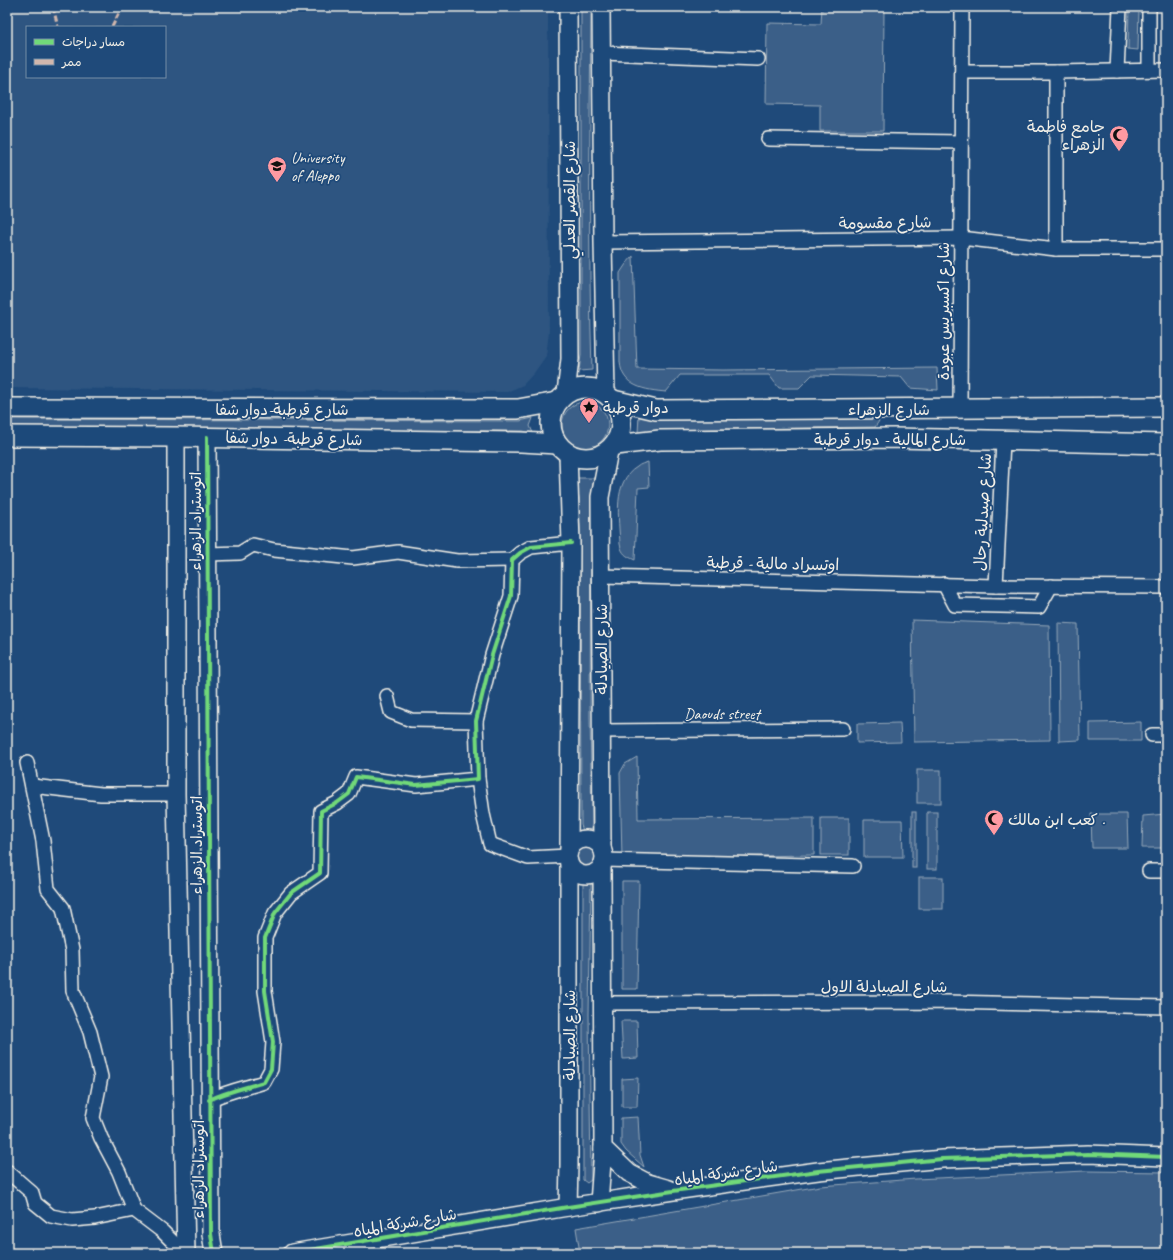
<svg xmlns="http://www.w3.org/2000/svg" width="1173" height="1260" font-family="Caveat,'Playpen Sans Arabic',sans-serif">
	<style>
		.built { fill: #2d5581; fill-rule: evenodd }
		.green { fill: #3a5f88; stroke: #97a8b8 }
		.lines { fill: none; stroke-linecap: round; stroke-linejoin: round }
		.minor-casing { stroke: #f4f1e8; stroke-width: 16 }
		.tertiary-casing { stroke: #f4f1e8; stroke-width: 20 }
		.secondary-casing { stroke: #f4f1e8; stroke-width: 22 }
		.minor { stroke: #1f4a7a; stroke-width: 13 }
		.tertiary { stroke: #1f4a7a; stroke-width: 17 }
		.secondary { stroke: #1f4a7a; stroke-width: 19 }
		.quiet { stroke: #d1b7ad; stroke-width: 3; stroke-dasharray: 6 3; stroke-linecap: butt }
		.cycleway-casing { stroke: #1f4a7a; stroke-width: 6 }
		.cycleway { stroke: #71d979; stroke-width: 4 }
		.labels { text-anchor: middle; stroke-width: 3.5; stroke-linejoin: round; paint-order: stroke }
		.poi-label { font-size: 16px; fill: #f4f1e8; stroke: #1f4a7a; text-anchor: start }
		.street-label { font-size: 16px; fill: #f4f1e8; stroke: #1f4a7a }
	</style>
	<rect width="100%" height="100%" fill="#1f4a7a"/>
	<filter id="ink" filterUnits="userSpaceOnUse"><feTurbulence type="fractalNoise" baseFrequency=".025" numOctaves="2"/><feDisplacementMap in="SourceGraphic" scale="8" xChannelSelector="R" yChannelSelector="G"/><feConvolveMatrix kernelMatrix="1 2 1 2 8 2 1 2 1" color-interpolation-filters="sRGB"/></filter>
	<g filter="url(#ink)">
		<path class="built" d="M7 7H548L549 332 546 356 534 373 523 385 507 392 7 388ZM27 27H165V77H27Z"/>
		<g class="green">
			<path d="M585 7 589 8 591 10C590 130 588 250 592 370L579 371 581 355V10Z"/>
			<polygon points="822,7 884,7 883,131 820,131 820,105 766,104 767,23 821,24"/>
			<polygon points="1129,7 1139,7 1138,50 1128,49"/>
			<path d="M633 256 637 369 723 370 937 368 938 390 910 388 901 377 812 375 799 388H779L769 375H680L666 392C645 390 622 387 620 362V273L626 264Z"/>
			<circle cx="585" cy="425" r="23"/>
			<polygon points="639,415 658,420 875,418 879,421 875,427 657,430 638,433"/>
			<polygon points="533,418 530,426 533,433 523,431 7,429 7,419 520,421"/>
			<path d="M648 462 649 487 638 488 635 560C626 556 622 554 620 544 619 519 612 482 637 467 640 464 645 463 648 462Z"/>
			<polygon points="576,478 594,478 591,496 590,717 592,824 590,833 583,831 581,825 580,532 579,498"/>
			<polygon points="912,620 1049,625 1050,740 914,742"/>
			<polygon points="1058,623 1078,624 1080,740 1059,741"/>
			<polygon points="1141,722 1141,741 1090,741 1090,723"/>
			<polygon points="900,723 901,742 857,743 857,724"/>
			<polygon points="637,757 638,819 814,818 814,855 622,858 620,773 625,764"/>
			<rect x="917" y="770" width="24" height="33"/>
			<rect x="912" y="812" width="4" height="56"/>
			<rect x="927" y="812" width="10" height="57"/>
			<polygon points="1091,814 1127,814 1128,848 1092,848"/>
			<polygon points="1166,814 1166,848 1142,848 1143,816"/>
			<rect x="821" y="818" width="28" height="37"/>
			<polygon points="864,820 902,820 903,857 864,857"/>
			<circle cx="586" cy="857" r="9"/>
			<rect x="919" y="877" width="24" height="32"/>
			<polygon points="586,880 591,884 589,1014 591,1180 587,1183 583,1180 583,884"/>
			<polygon points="622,881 639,881 637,989 622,989"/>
			<polygon points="621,1021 637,1021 638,1058 623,1059"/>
			<polygon points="638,1078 637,1107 622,1107 622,1079"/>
			<polygon points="638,1117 640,1155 644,1167 626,1151 621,1144 621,1118"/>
			<polygon points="1086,1171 1166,1172 1166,1253 580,1253 576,1228 820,1186 916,1179"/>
		</g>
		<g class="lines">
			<defs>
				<g id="minor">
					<polyline points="1149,7 1149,69"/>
					<polyline points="602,53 758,59"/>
					<polyline points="1117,71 1120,7"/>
					<polyline points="962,72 1056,72 1166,70"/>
					<polyline points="1056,72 1056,249"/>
					<polyline points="768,139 961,142"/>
					<polyline points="603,242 961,238 1056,249 1166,249"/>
					<polyline points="960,409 962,7"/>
					<polyline points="207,554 240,553 253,545 274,550 353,558 398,552 457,561 512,560"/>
					<polyline points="601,576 996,586 1166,587"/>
					<polyline points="944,584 955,605 1039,607 1051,586"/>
					<polyline points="996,586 1003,441"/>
					<polyline points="387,696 391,712 411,720 476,721"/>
					<polyline points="602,731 843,729"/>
					<polyline points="1152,735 1166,735"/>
					<polyline points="27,763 43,841 48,889 63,908 72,950 73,991 90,1032 101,1077 93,1118 101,1138 119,1172 134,1210 163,1232 184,1253"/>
					<polyline points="478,779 483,814 490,844 528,858 568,856"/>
					<polyline points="32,786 101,794 176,794"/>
					<polyline points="603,860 853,866"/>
					<polyline points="1149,871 1166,871"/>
					<polyline points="602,1003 947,1002 1166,1007"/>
					<path d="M209 1100C228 1091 245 1088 264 1082L271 1069 273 1042 265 991V938L275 913 291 893 320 873 321 811 337 803 349 794 356 777 416 785 478 779 476 721 492 655 511 596 512 560 520 553 531 547 571 543"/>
					<polyline points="7,1171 32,1193 35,1203 51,1216 72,1220 95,1218 134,1210"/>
				</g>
				<g id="tertiary">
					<polyline points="601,7 603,242 606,394"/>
					<polyline points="566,393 570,359 568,7"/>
					<polyline points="176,437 176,794 186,1253"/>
					<polyline points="207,437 211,1234 214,1253"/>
					<polyline points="568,454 571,543 569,850"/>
					<circle cx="586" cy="857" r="18"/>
					<polyline points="602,848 600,497 609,451"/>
					<polyline points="602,865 603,1148 629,1173 648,1183 669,1189"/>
					<polyline points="599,1203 603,1148"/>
					<polyline points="568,1207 569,1165 569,862"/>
					<polyline points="292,1253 568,1207 673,1191 818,1171 942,1159 1088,1154 1166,1157"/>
				</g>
				<g id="secondary">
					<circle cx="586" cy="423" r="35"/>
					<polyline points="613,400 656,410 1166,407"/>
					<polyline points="7,408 518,409 557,402"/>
					<polyline points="7,436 176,437 521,442 557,444"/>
					<polyline points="615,445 660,440 894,438 1166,444"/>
				</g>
			</defs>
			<use href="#minor" class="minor-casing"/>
			<use href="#tertiary" class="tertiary-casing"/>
			<use href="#secondary" class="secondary-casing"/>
			<use href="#minor" class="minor"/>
			<use href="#tertiary" class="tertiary"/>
			<use href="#secondary" class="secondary"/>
			<g class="quiet">
				<polyline points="53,7 58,27"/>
				<polyline points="112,27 122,7"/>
			</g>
			<defs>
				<g id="cycleway">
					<polyline points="207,437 211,1234 214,1253"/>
					<path d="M209 1100C228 1091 245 1088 264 1082L271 1069 273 1042 265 991V938L275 913 291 893 320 873 321 811 337 803 349 794 356 777 416 785 478 779 476 721 492 655 511 596 512 560 520 553 531 547 571 543"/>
					<polyline points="292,1253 568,1207 673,1191 818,1171 942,1159 1088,1154 1166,1157"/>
				</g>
			</defs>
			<use href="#cycleway" class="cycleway-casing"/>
			<use href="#cycleway" class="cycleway"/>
		</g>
	</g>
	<defs>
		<symbol id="mosque-pin" viewBox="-11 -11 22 30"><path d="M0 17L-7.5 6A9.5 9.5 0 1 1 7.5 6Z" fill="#ff9aa2" stroke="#1f4a7a"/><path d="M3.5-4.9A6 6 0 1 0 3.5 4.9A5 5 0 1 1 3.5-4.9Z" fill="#111"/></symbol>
		<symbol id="university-pin" viewBox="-11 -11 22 30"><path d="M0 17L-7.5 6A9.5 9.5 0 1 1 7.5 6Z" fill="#ff9aa2" stroke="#1f4a7a"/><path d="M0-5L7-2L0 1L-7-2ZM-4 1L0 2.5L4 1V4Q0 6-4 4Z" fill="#111"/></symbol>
		<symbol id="sight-pin" viewBox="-11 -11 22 30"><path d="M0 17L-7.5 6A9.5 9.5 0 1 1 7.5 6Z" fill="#ff9aa2" stroke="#1f4a7a"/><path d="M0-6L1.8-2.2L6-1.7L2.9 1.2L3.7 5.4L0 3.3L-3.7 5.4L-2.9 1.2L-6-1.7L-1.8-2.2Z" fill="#111"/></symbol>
	</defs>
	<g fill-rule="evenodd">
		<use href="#mosque-pin" x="1108" y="124" width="22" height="30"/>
		<use href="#university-pin" x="266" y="155" width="22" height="30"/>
		<use href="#sight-pin" x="578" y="396" width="22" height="30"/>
		<use href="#mosque-pin" x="983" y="808" width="22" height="30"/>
	</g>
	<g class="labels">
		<g class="poi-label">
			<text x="1105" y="132" text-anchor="end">جامع فاطمة<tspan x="1105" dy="18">الزهراء</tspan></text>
			<text x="291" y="163">University<tspan x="291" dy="18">of Aleppo</tspan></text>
			<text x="603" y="413">دوار قرطبة</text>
			<text x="1008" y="825">كعب ابن مالك .</text>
		</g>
		<g class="street-label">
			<text transform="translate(569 200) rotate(-90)" y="6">شارع القصر العدلي</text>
			<text transform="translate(885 222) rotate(-1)" y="6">شارع مقسومة</text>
			<text transform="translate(943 311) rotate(-90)" y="6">شارع اكسبريس عبودة</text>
			<text x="282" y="415">شارع قرطبة-دوار شفا</text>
			<text x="889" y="415">شارع الزهراء</text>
			<text transform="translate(294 438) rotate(1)" y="6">شارع قرطبة- دوار شفا</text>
			<text x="890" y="445">شارع المالية - دوار قرطبة</text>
			<text transform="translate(982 512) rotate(-87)" y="6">شارع صيدلية رحال</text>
			<text transform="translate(195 521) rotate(-90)" y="6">اتوستراد الزهراء</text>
			<text transform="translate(773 563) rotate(1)" y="6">اوتسراد مالية - قرطبة</text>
			<text transform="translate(601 649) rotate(-90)" y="6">شارع الصيادلة</text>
			<text x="722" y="719">Daouds street</text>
			<text transform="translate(196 845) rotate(-90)" y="6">اتوستراد الزهراء</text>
			<text x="884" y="992">شارع الصيادلة الاول</text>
			<text transform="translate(569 1035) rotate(-90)" y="6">شارع الصيادلة</text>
			<text transform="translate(198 1169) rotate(-90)" y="6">اتوستراد الزهراء</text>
			<text transform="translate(726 1172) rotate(-8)" y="6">شارع شركة المياه</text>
			<text transform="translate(405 1222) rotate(-10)" y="6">شارع شركة المياه</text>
		</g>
	</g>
	<rect width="1173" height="1260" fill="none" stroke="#1f4a7a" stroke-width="24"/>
	<rect x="12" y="12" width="1149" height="1236" fill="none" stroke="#f4f1e8" stroke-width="1.5" filter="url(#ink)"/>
	<rect x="26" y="26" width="140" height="52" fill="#1f4a7a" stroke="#748da6"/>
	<rect x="34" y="39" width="20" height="6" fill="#71d979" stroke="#748da6"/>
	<text x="62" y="46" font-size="12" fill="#f4f1e8">مسار دراجات</text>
	<rect x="34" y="59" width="20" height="6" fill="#d1b7ad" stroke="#748da6"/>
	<text x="62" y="66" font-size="12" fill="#f4f1e8">ممر</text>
</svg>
